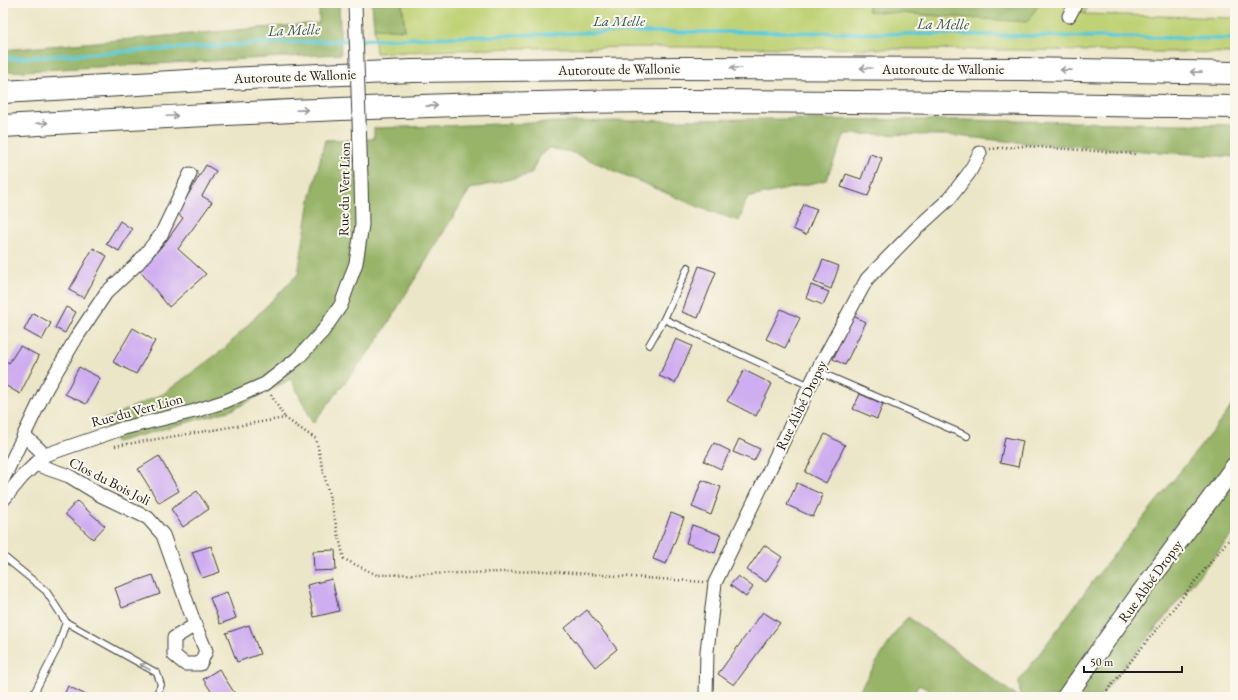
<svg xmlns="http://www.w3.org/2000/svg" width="1238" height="700" font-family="'EB Garamond',serif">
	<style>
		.green { fill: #bfd276; stroke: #6e7749 }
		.forest { fill: #97b467; stroke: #5a6842 }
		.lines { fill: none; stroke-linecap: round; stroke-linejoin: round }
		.stream { stroke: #5dcad2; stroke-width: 4 }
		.building { fill: #cfadf1 }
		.lane-casing { stroke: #3b3a36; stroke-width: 8 }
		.street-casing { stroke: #3b3a36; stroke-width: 15 }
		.secondary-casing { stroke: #3b3a36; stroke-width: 20 }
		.highway-casing { stroke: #3b3a36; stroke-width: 24 }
		.path { stroke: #3b3a36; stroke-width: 2.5; stroke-dasharray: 1 3; stroke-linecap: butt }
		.lane { stroke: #fff; stroke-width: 6 }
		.street { stroke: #fff; stroke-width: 13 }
		.secondary { stroke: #fff; stroke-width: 18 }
		.highway { stroke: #fff; stroke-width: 22 }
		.street-bridge-casing { stroke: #3b3a36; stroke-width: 15; stroke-linecap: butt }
		.street-bridge { stroke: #fff; stroke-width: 13 }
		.oneway { stroke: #999 }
		.labels { text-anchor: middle; stroke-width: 4; stroke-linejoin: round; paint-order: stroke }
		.street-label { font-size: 14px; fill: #1c1c1c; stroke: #fbf7ec }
		.water-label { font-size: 15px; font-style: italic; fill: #33595c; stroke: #fbf7ec }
	</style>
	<rect width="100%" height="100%" fill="#fbf7ec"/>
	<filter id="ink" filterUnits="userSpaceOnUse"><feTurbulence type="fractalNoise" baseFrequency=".025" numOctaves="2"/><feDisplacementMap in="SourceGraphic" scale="8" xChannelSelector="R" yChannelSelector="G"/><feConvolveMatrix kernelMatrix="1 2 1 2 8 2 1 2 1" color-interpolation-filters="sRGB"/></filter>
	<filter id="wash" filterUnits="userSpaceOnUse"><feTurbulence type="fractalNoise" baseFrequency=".012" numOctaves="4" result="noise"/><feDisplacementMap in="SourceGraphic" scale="16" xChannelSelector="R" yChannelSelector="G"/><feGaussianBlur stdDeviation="0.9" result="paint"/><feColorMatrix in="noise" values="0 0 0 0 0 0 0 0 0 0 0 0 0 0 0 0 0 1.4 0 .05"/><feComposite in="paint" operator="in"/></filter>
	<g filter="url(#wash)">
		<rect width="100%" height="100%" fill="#ece6c8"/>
		<polygon class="green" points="402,3 868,3 868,11 1027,21 1040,3 1090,3 1084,14 1235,18 1235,53 1026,50 683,47 514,48 376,53 374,28 405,29"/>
		<g class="forest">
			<polygon points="319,3 339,3 341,54 3,72 3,50 319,23"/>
			<polygon points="372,3 402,3 405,30 374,28"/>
			<polygon points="868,3 1040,3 1027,22 868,11"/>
			<polygon points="755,119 961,120 1235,125 1235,157 1025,143 947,135 845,134 826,180 747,198 739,221 701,208 571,152 549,148 539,156 531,174 470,189 376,343 313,423 291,379 232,410 116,442 103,420 163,394 224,349 298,274 310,200 325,140 374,139 374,128 564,122"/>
			<polygon points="1235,400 1235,531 1100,697 1020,697 1019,681 1100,572 1227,413"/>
			<polygon points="908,617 1018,697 941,697 919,685 911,697 855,697 897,630"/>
		</g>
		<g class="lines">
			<polyline class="stream" points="3,59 268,43 611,32 783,32 1235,39"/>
		</g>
		<g id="blocks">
			<g class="building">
				<polygon points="870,154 882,158 868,196 841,187 846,174 861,179"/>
				<polygon points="206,165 216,171 202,196 212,202 178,249 206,274 169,307 140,271 167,240 183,218 177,213"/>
				<polygon points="804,204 817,209 806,235 793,229"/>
				<polygon points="120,221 132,229 119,251 106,244"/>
				<polygon points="93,248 107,256 84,298 69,290"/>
				<polygon points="823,260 839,266 831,289 814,282"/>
				<polygon points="699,266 716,272 698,318 682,312"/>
				<polygon points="811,285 829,292 823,305 806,298"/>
				<polygon points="66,307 76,312 65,333 55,328"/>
				<polygon points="781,309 800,318 785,348 766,339"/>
				<polygon points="33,313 51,323 42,340 24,330"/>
				<polygon points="853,316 866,322 845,365 833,359"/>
				<polygon points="133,328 155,341 136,374 113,362"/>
				<polygon points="676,339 692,346 675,383 659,376"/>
				<polygon points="20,346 39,356 20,394 3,384 3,359 9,363"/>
				<polygon points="79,367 100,378 86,404 65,394"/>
				<polygon points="744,370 772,384 756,416 727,401"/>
				<polygon points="860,394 883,404 877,419 853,409"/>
				<polygon points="825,434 845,445 826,483 805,472"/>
				<polygon points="1005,437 1023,441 1018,467 1000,463"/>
				<polygon points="739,439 760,449 754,461 733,452"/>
				<polygon points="714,443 730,451 721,469 704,461"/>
				<polygon points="159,456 179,491 159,503 138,469"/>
				<polygon points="702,480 721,487 711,515 692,507"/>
				<polygon points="797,483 823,495 813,517 787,505"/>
				<polygon points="197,491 209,509 183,527 171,509"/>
				<polygon points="77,501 105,526 93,539 65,514"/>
				<polygon points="671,513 684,518 666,564 653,559"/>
				<polygon points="692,525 721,535 715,553 686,543"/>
				<polygon points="764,545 782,557 766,582 747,570"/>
				<polygon points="211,546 220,572 202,578 192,552"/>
				<polygon points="335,550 336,570 314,571 313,551"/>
				<polygon points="153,575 160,594 122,608 115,588"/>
				<polygon points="738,576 753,587 746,597 730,585"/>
				<polygon points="332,579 339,611 314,617 307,585"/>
				<polygon points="227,592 236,618 220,624 210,598"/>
				<polygon points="587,610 617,649 595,667 565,628"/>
				<polygon points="763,612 780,623 734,685 718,674"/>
				<polygon points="249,625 260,654 237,662 226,633"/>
				<polygon points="219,669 237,697 215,697 203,679"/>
				<polygon points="68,686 90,697 63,697"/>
			</g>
		</g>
	</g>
	<g filter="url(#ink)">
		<use href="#blocks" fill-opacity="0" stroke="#3b3a36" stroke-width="1"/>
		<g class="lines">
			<defs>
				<g id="lane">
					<polyline points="688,267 664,319 810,386"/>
					<polyline points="649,345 664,319"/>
					<polyline points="817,371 967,436"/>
					<polyline points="3,556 46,591 66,622 57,649 32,697"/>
					<polyline points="66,622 157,673 161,685 155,697"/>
				</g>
				<g id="street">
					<polyline points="1069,16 1076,3"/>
					<polyline points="24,435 45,455"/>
					<polyline points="35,464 69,476 102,496 148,518 163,535 195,625 206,651 200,664 185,664 174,655 174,638 195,625"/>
					<polyline points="3,479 46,389 78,335 106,293 138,263 161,235 190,174"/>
					<polyline points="3,500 22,477 45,455 124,428 195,411 226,401 265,384 298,358 323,331 341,305 356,263 362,225 361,178"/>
					<polyline points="706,697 707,651 715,583 817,371 867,279 915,230 949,199 969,173 980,153"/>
				</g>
				<polyline id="secondary" points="1066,697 1138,596 1235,466"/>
				<g id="highway">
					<polyline points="3,92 205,80 412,71 676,68 1024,69 1235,73"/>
					<path d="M3 126C228 113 453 102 678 101 863 101 1049 104 1235 107"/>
				</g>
			</defs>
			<use href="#lane" class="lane-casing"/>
			<use href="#street" class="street-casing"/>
			<use href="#secondary" class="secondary-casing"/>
			<use href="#highway" class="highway-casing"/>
			<g class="path">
				<polyline points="990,149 1024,146 1135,154"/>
				<polyline points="271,395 285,418"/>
				<polyline points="115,446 285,418 316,439 344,559 377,575 545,571 704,582"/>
				<polyline points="1102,697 1235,532"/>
			</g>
			<use href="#lane" class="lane"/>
			<use href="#street" class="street"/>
			<use href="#secondary" class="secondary"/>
			<use href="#highway" class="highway"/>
			<defs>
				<polyline id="street-bridge" points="355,3 361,178"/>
			</defs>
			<use href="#street-bridge" class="street-bridge-casing"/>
			<use href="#street-bridge" class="street-bridge"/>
		</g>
		<defs><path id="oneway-shaft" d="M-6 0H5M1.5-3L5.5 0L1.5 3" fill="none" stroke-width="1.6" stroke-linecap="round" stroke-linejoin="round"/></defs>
		<g class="oneway">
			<use href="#oneway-shaft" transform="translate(736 68) rotate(-180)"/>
			<use href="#oneway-shaft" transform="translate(866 68) rotate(-180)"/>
			<use href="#oneway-shaft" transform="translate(1066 70) rotate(-179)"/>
			<use href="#oneway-shaft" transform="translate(1196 72) rotate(-179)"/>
			<use href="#oneway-shaft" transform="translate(432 106) rotate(-1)"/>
			<use href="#oneway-shaft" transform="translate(302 110) rotate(-2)"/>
			<use href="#oneway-shaft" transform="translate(172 116) rotate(-3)"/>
			<use href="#oneway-shaft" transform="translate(42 123) rotate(-3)"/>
			<use href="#oneway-shaft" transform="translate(145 667) rotate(-150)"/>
		</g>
	</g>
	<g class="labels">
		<g class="street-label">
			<text transform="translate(619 69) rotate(-1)" y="5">Autoroute de Wallonie</text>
			<text x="943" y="74">Autoroute de Wallonie</text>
			<text transform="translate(295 76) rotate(-2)" y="5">Autoroute de Wallonie</text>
			<text transform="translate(344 189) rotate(-89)" y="5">Rue du Vert Lion</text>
			<text transform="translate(801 405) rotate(-64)" y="5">Rue Abbé Dropsy</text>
			<text transform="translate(137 410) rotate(-15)" y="5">Rue du Vert Lion</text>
			<text transform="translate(110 481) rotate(27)" y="5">Clos du Bois Joli</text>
			<text transform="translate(1150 581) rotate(-54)" y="5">Rue Abbé Dropsy</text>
		</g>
		<g class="water-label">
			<text x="619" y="26">La Melle</text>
			<text transform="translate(943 24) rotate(1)" y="5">La Melle</text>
			<text transform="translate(294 30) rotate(-2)" y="5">La Melle</text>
		</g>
	</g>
	<rect width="1238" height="700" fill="none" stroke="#fbf7ec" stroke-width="16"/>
	<path d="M1084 666v6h98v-6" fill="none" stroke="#1c1c1c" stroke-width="2"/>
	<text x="1090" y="666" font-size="12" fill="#1c1c1c" stroke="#fbf7ec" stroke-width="3" paint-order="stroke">50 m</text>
</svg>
